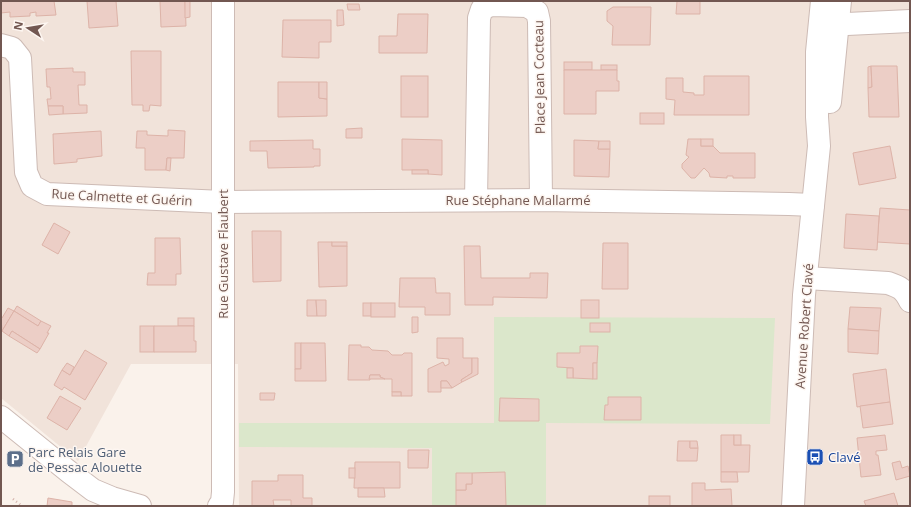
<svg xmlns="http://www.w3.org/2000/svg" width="911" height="507" font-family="'Open Sans',sans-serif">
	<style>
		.residential { fill: #f1e3da }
		.green { fill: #dbe7cb }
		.building { fill: #eccec6; stroke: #ddb3a8 }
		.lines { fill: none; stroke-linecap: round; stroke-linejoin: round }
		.minor-casing { stroke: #cdbbb5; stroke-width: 24 }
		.path { stroke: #d1b1a9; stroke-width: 2.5; stroke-dasharray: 1 3; stroke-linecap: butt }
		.minor { stroke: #fff; stroke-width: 22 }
		.labels { text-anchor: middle; stroke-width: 3; stroke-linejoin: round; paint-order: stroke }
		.street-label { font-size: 13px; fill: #725751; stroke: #fdf6f1 }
		.service-label { font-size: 13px; fill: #4e5e75; stroke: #fdf6f1; text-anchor: start }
		.transit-label { font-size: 13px; fill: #164399; stroke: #fdf6f1; text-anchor: start }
	</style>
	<rect width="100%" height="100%" fill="#faf2eb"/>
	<polygon class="residential" points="1,1 910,1 910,506 239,506 238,364 131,364 78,461 1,398"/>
	<polygon class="green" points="494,317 775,318 770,424 546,423 546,506 432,506 432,448 239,447 239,423 494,423"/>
	<g class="building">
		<polygon points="1,1 54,1 56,15 36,16 36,12 30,13 30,16 10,17 10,12 1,13"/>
		<polygon points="87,1 116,1 118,26 89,28"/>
		<polygon points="160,1 185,1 186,26 161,27"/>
		<polygon points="185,1 190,1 190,17 185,18"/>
		<polygon points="677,1 700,1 700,14 676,14"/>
		<polygon points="347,4 359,4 360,10 348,10"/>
		<polygon points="613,7 651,7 650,45 612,45 613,26 607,21 607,11"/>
		<polygon points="337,10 343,10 344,25 337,26"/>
		<polygon points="398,14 428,14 427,53 379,53 379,36 397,36"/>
		<polygon points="283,20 331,20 331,42 319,42 319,58 282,57"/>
		<polygon points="131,51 161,51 161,106 150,105 149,111 143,111 143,105 132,105"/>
		<rect x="564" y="62" width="28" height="8"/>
		<rect x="601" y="65" width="16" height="5"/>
		<polygon points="871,66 872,87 868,88 868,67"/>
		<polygon points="871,66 897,66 899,117 869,117 868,88 872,87"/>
		<polygon points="73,68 73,72 85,72 85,85 78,85 79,105 87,105 87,113 63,114 63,106 48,106 47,99 51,99 50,87 47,87 46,69"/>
		<polygon points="564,70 617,70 617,81 619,81 619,91 596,91 596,114 564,114"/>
		<rect x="401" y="76" width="27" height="41"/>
		<polygon points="704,76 749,76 749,115 674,115 675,100 666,99 666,78 683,78 683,92 694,93 694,95 704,95"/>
		<polygon points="278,82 319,82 319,98 327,99 327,116 278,117"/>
		<polygon points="319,82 327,82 327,99 319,98"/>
		<polygon points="48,106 63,106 63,114 49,115"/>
		<rect x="640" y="113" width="24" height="11"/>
		<polygon points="362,128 362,138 346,138 346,129"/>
		<polygon points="168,130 185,131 184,158 167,158 166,170 145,170 145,148 136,148 137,131 147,131 147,135 168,136"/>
		<polygon points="101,131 102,156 77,159 77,162 54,164 53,134"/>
		<polygon points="402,139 442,140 442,175 428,174 428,170 402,170"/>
		<polygon points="688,139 701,139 701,146 713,146 720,153 755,153 755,178 733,178 733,176 727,176 727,178 710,177 709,173 704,168 695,178 691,178 682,168 682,164 689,157 686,155"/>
		<rect x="701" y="139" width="12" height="7"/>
		<polygon points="313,140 313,149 320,149 320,166 314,166 314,167 268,168 267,151 250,151 250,141"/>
		<polygon points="574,140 599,141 598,149 610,149 609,177 574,176"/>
		<polygon points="599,141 610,141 610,149 598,149"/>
		<polygon points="890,146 896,178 859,185 853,153"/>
		<polygon points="167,158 171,158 170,171 166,170"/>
		<rect x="412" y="170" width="16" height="4"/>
		<polygon points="880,208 910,210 910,244 877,242"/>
		<polygon points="846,214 879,216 877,250 844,248"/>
		<polygon points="54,223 70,232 58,254 42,245"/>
		<polygon points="252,231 281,231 281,281 253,282"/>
		<polygon points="155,238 180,238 181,274 176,274 176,285 147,285 148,273 155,273"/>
		<polygon points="318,242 332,242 332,246 347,246 347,286 319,287"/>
		<rect x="332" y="242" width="15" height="4"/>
		<polygon points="603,243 628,243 628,289 602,289"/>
		<polygon points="464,246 480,246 481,278 530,278 530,273 548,273 547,298 493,297 493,305 465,305"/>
		<polygon points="400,278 435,278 436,293 450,293 450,315 425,315 425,307 399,307"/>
		<polygon points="307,300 316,300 317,316 307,316"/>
		<polygon points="316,300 326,300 326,316 317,316"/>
		<rect x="581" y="300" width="18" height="18"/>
		<rect x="363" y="303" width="8" height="13"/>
		<rect x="371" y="303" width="24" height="14"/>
		<polygon points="17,306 41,321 38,326 14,311"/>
		<polygon points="850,307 881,308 879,331 848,329"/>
		<polygon points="8,308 14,311 2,331 1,318 2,318"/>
		<polygon points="14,311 38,326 41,321 51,326 47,333 49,333 40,349 12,331 9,336 2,331"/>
		<polygon points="412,317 418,317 418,332 412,333"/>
		<rect x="178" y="318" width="16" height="8"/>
		<rect x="590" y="323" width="20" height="9"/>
		<rect x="140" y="326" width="14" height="26"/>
		<polygon points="154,326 194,326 194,341 196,341 196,352 154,352"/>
		<polygon points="848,329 879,331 878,354 848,352"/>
		<polygon points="12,331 40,349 37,353 9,336"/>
		<polygon points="437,338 463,338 463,358 472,358 472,373 461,380 462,382 452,388 447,381 441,381 441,392 428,392 428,369 443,362 445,366 449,364 449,359 437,358"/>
		<rect x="295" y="343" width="6" height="26"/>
		<polygon points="301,343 325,343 326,381 295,381 295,369 301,369"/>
		<polygon points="349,345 361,345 361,347 369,347 372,350 388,351 392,355 402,355 404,353 412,353 412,396 401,396 401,392 392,392 392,379 385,379 380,377 380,375 370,375 370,380 348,380"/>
		<polygon points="580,346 598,346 597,363 593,363 593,379 573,378 573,368 557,367 557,353 580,353"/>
		<polygon points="85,350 107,363 85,400 64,387 62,390 54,385 62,370 70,375"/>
		<polygon points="472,358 478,358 478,374 462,382 461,380 472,373"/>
		<polygon points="67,363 74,367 70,375 62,370"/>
		<rect x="593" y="363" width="4" height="16"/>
		<rect x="567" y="368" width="6" height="10"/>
		<polygon points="886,369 890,402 857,407 853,374"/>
		<polygon points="370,375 380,375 380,377 385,379 369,379"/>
		<polygon points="441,381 447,381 452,388 441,388"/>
		<rect x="392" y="392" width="9" height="4"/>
		<polygon points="260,393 275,393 274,400 260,400"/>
		<polygon points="60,396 81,408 67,430 47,418"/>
		<polygon points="608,397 641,397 641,420 604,420 605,405 608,405"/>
		<polygon points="500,398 539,399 539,421 499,421"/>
		<polygon points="890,402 893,424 863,428 860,406"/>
		<polygon points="721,435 734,435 734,445 750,445 749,472 721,472"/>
		<rect x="734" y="435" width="7" height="10"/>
		<polygon points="885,435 887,450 876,451 876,455 878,455 881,475 861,477 857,438"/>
		<polygon points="678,441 690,441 690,448 698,448 697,461 677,461"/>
		<polygon points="690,441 697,441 698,448 690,448"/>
		<polygon points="408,450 429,450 428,468 408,468"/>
		<polygon points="900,461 902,468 908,466 910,476 896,480 892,463"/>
		<polygon points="355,462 400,462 400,488 354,488"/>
		<rect x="349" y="468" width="6" height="10"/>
		<polygon points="505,472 506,506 456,506 456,490 466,490 466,484 472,484 472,473"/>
		<polygon points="721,472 737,472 738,482 721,482"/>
		<polygon points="456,473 472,473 472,484 466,484 466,490 456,490"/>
		<polygon points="278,475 303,475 303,498 312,498 312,506 291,506 291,500 273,500 274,506 252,506 252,481 278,481"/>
		<polygon points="692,483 705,483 705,490 731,489 732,506 692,506"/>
		<polygon points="358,488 384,488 385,497 358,497"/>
		<polygon points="894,493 898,506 866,506 864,501"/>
		<rect x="649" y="496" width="21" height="10"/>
		<polygon points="48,498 72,502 72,506 47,506"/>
	</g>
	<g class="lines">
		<defs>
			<g id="minor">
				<polyline points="823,21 847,24 910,21"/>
				<polyline points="1,45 12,48 20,58 26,172 32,186 47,194 223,202 541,200 789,204 813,205"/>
				<polyline points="830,102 840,1"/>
				<polyline points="476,200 479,18 482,9 491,5 527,6 537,12 539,21 541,200"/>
				<path d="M806 278 888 283C900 287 904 289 910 301"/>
				<polyline points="1,417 68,471 93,490 112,498 140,506"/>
				<polyline points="219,506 222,502 223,492 223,1"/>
				<polyline points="793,506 804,295 819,146 817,117 817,52 822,1"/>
			</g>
		</defs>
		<use href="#minor" class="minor-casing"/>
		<polyline class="path" points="13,499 22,506"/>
		<use href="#minor" class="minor"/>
	</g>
	<defs>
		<symbol id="bus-square" viewBox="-11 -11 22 22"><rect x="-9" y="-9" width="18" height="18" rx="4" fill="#1a4fb4" stroke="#fdf6f1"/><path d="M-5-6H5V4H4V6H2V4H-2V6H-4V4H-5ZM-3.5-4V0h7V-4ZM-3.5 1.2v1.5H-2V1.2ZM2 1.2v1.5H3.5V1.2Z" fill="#fff"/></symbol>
		<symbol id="parking-square" viewBox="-11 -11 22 22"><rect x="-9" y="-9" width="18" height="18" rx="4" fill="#5c6f8a" stroke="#fdf6f1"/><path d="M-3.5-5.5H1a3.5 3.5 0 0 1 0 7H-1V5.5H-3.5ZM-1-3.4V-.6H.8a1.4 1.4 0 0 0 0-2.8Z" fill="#fff"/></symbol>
	</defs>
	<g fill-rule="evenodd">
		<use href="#bus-square" x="805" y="447" width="20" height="20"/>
		<use href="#parking-square" x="5" y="449" width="20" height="20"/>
	</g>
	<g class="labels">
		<g class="street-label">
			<text transform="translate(539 77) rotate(-91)" y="5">Place Jean Cocteau</text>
			<text transform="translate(122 197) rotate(3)" y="5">Rue Calmette et Guérin</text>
			<text x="518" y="205">Rue Stéphane Mallarmé</text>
			<text transform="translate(223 254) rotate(-90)" y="5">Rue Gustave Flaubert</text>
			<text transform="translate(804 326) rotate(-86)" y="5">Avenue Robert Clavé</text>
		</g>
		<g class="service-label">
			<text x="28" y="457">Parc Relais Gare<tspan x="28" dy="15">de Pessac Alouette</tspan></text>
		</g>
		<g class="transit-label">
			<text x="828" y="462">Clavé</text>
		</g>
	</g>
	<rect width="911" height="507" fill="none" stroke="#725751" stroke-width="4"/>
	<g transform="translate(28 28) rotate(282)" stroke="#fdf6f1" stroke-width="3" paint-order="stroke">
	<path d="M0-3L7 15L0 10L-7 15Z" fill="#725751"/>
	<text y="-6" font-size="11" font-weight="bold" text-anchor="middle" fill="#725751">N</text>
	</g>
</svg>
